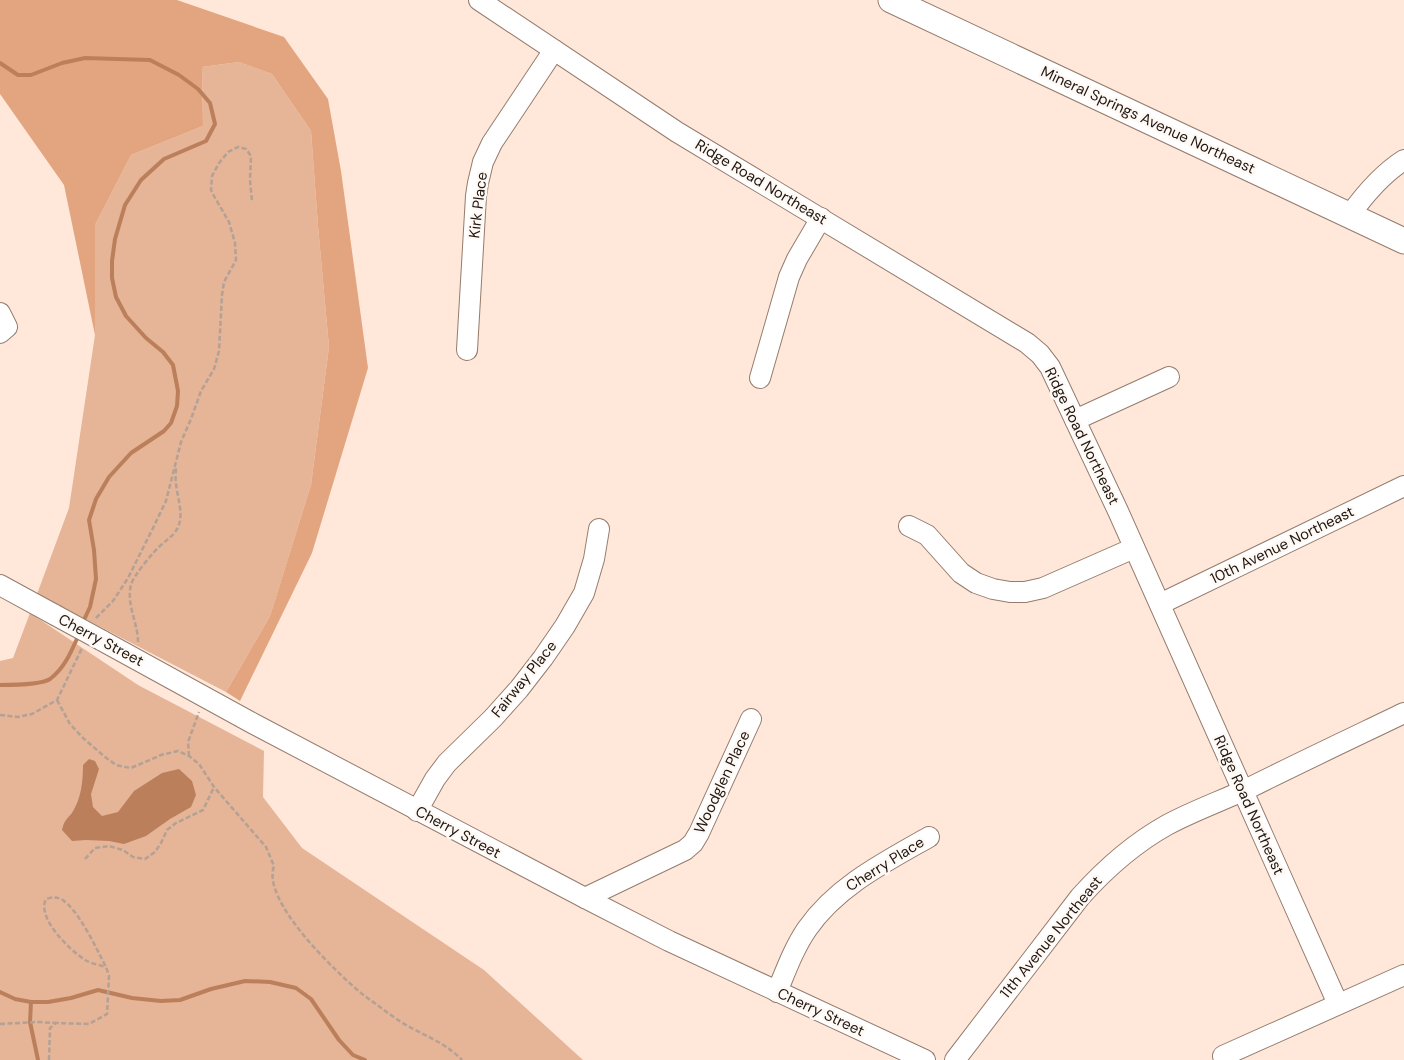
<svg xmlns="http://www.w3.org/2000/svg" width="1404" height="1060" font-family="'DM Sans',sans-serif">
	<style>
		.green { fill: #e6b496 }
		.forest { fill: #e3a57f }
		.water { fill: #bb805b }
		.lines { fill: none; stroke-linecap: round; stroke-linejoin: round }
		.stream { stroke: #bb805b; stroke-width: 4 }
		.minor-casing { stroke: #957c6d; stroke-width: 22 }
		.major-casing { stroke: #957c6d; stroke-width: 27 }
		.path { stroke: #b3a196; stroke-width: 2.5; stroke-dasharray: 5 2.5; stroke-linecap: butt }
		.minor { stroke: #fff; stroke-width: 20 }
		.major { stroke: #fff; stroke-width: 25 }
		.minor-bridge-casing { stroke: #957c6d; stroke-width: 22; stroke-linecap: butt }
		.minor-bridge { stroke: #fff; stroke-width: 20 }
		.labels { text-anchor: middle; stroke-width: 5; stroke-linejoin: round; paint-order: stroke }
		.street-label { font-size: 15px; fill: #1f1610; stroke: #fff9f5 }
	</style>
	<rect width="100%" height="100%" fill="#ffe8da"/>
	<g class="green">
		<polygon points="239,62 272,74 311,131 318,226 329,347 311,485 270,616 226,692 37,594 69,508 95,335 95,225 131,155 203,126 202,67"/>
		<polygon points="30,613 138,685 264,751 263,797 302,848 484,970 583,1060 0,1060 0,661 13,658"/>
	</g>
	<polygon class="forest" points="0,0 177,0 284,37 328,99 341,171 368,368 312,553 240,701 226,692 270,616 311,485 329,347 318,226 311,131 272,74 239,62 202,67 203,126 131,155 95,225 95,335 64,185 0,94"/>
	<path class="water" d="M89 759 95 761 99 769 91 794 93 807 102 816 118 812 134 791 162 773 179 769 192 781 196 795 191 807 170 819 146 836 124 844 109 841 86 840 72 841 62 830C64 821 66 820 72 813 81 799 83 782 83 765Z"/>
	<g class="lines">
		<g class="stream">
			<polyline points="0,63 18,75 31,75 62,63 85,58 150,60 179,75 198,89 210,103 215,124 206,141 164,159 141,180 125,205 115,239 112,261 112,278 116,297 126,316 146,338 163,352 173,365 178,391 177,406 171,423 164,431 131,453 109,477 96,499 89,520 94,550 96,579 90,607 83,622"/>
			<path d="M0 685C11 685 41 685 50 679 65 668 72 650 79 634"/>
			<polyline points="0,992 15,999 31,1002 48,1002 71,998 98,990 132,998 161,1001 180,1000 211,989 245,981 270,982 296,988 311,999 339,1040 353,1055 365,1060"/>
			<polyline points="31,1002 30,1022 38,1060"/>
		</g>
		<defs>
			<g id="minor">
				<polyline points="479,0 677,132 1027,343 1040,354 1050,367 1118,511 1338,1004"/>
				<path d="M1350 215C1365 194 1382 174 1404 160"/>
				<polyline points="0,313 7,327 0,333"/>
				<polyline points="467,350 476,196 478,183 483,162 492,143 554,50"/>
				<polyline points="760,378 789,277 797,259 821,218"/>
				<polyline points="1075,420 1169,377"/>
				<polyline points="909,526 927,535 961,573 976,583 993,589 1010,592 1025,592 1043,588 1134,548"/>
				<polyline points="0,585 55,615"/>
				<polyline points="1160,604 1404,486"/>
				<polyline points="101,640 254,724 585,898 669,941 925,1060"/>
				<polyline points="417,811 435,779 447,763 493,718 519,689 543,658 565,626 584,593 594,559 599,529"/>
				<polyline points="585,898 685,850 693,843 699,833 751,719"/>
				<path d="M777 992C786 970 794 948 807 929 837 886 885 862 929 837"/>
				<polyline points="1223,1056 1404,975"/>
				<path d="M955 1060 1080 897C1106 868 1133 844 1167 825 1193 811 1221 801 1247 789 1299 763 1352 738 1404 713"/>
			</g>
			<polyline id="major" points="891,0 1404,241"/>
		</defs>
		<use href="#minor" class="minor-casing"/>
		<use href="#major" class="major-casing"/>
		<g class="path">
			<polyline points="96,618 113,601 128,578 153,528 166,501 181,442 191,419 201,391 214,369 219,351 222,295 224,282 236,260 235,243 229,222 214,196 211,190 212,176 219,163 228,152 238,147 246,149 251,156 250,180 252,202"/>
			<path d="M138 642C138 623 126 604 131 585 133 576 154 551 161 545 170 537 177 534 180 521 182 508 177 496 176 483 175 478 176 472 176 467"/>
			<path d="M57 700 70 724 83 738 105 757 116 765 131 768 161 755 178 751 189 756 199 764 214 787 266 847 274 866C261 901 336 972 361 993 373 1002 385 1011 398 1020 419 1034 444 1041 462 1060"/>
			<polyline points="0,715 18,717 32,714 57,700 82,648"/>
			<polyline points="189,756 188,742 199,712"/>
			<polyline points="85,859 95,848 109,846 123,850 133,857 145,859 155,852 161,843 167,830 176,823 203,810 214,787"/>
			<polyline points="0,1024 37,1022 56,1023"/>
			<path d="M49 1060 50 1028 56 1023 89 1024 107 1014 109 976 106 967C97 950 78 908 61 899 56 897 52 897 46 899 36 918 71 952 87 961 93 964 100 965 106 967"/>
		</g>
		<use href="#minor" class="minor"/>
		<use href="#major" class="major"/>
		<defs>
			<polyline id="minor-bridge" points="55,615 101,640"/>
		</defs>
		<use href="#minor-bridge" class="minor-bridge-casing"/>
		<use href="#minor-bridge" class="minor-bridge"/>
	</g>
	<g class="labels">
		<g class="street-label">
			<text transform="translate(1148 120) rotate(25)" y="5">Mineral Springs Avenue Northeast</text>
			<text transform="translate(761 182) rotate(31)" y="5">Ridge Road Northeast</text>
			<text transform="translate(478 205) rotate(-83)" y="5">Kirk Place</text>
			<text transform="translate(1082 436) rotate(64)" y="5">Ridge Road Northeast</text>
			<text transform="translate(1282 545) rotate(-26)" y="5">10th Avenue Northeast</text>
			<text transform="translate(101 640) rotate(28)" y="5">Cherry Street</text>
			<text transform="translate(524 679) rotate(-51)" y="5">Fairway Place</text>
			<text transform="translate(722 782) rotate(-65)" y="5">Woodglen Place</text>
			<text transform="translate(1249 805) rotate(66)" y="5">Ridge Road Northeast</text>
			<text transform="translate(458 832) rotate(28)" y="5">Cherry Street</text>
			<text transform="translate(885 864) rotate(-32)" y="5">Cherry Place</text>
			<text transform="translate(1051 937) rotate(-51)" y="5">11th Avenue Northeast</text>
			<text transform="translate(821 1012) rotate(25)" y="5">Cherry Street</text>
		</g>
	</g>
</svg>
